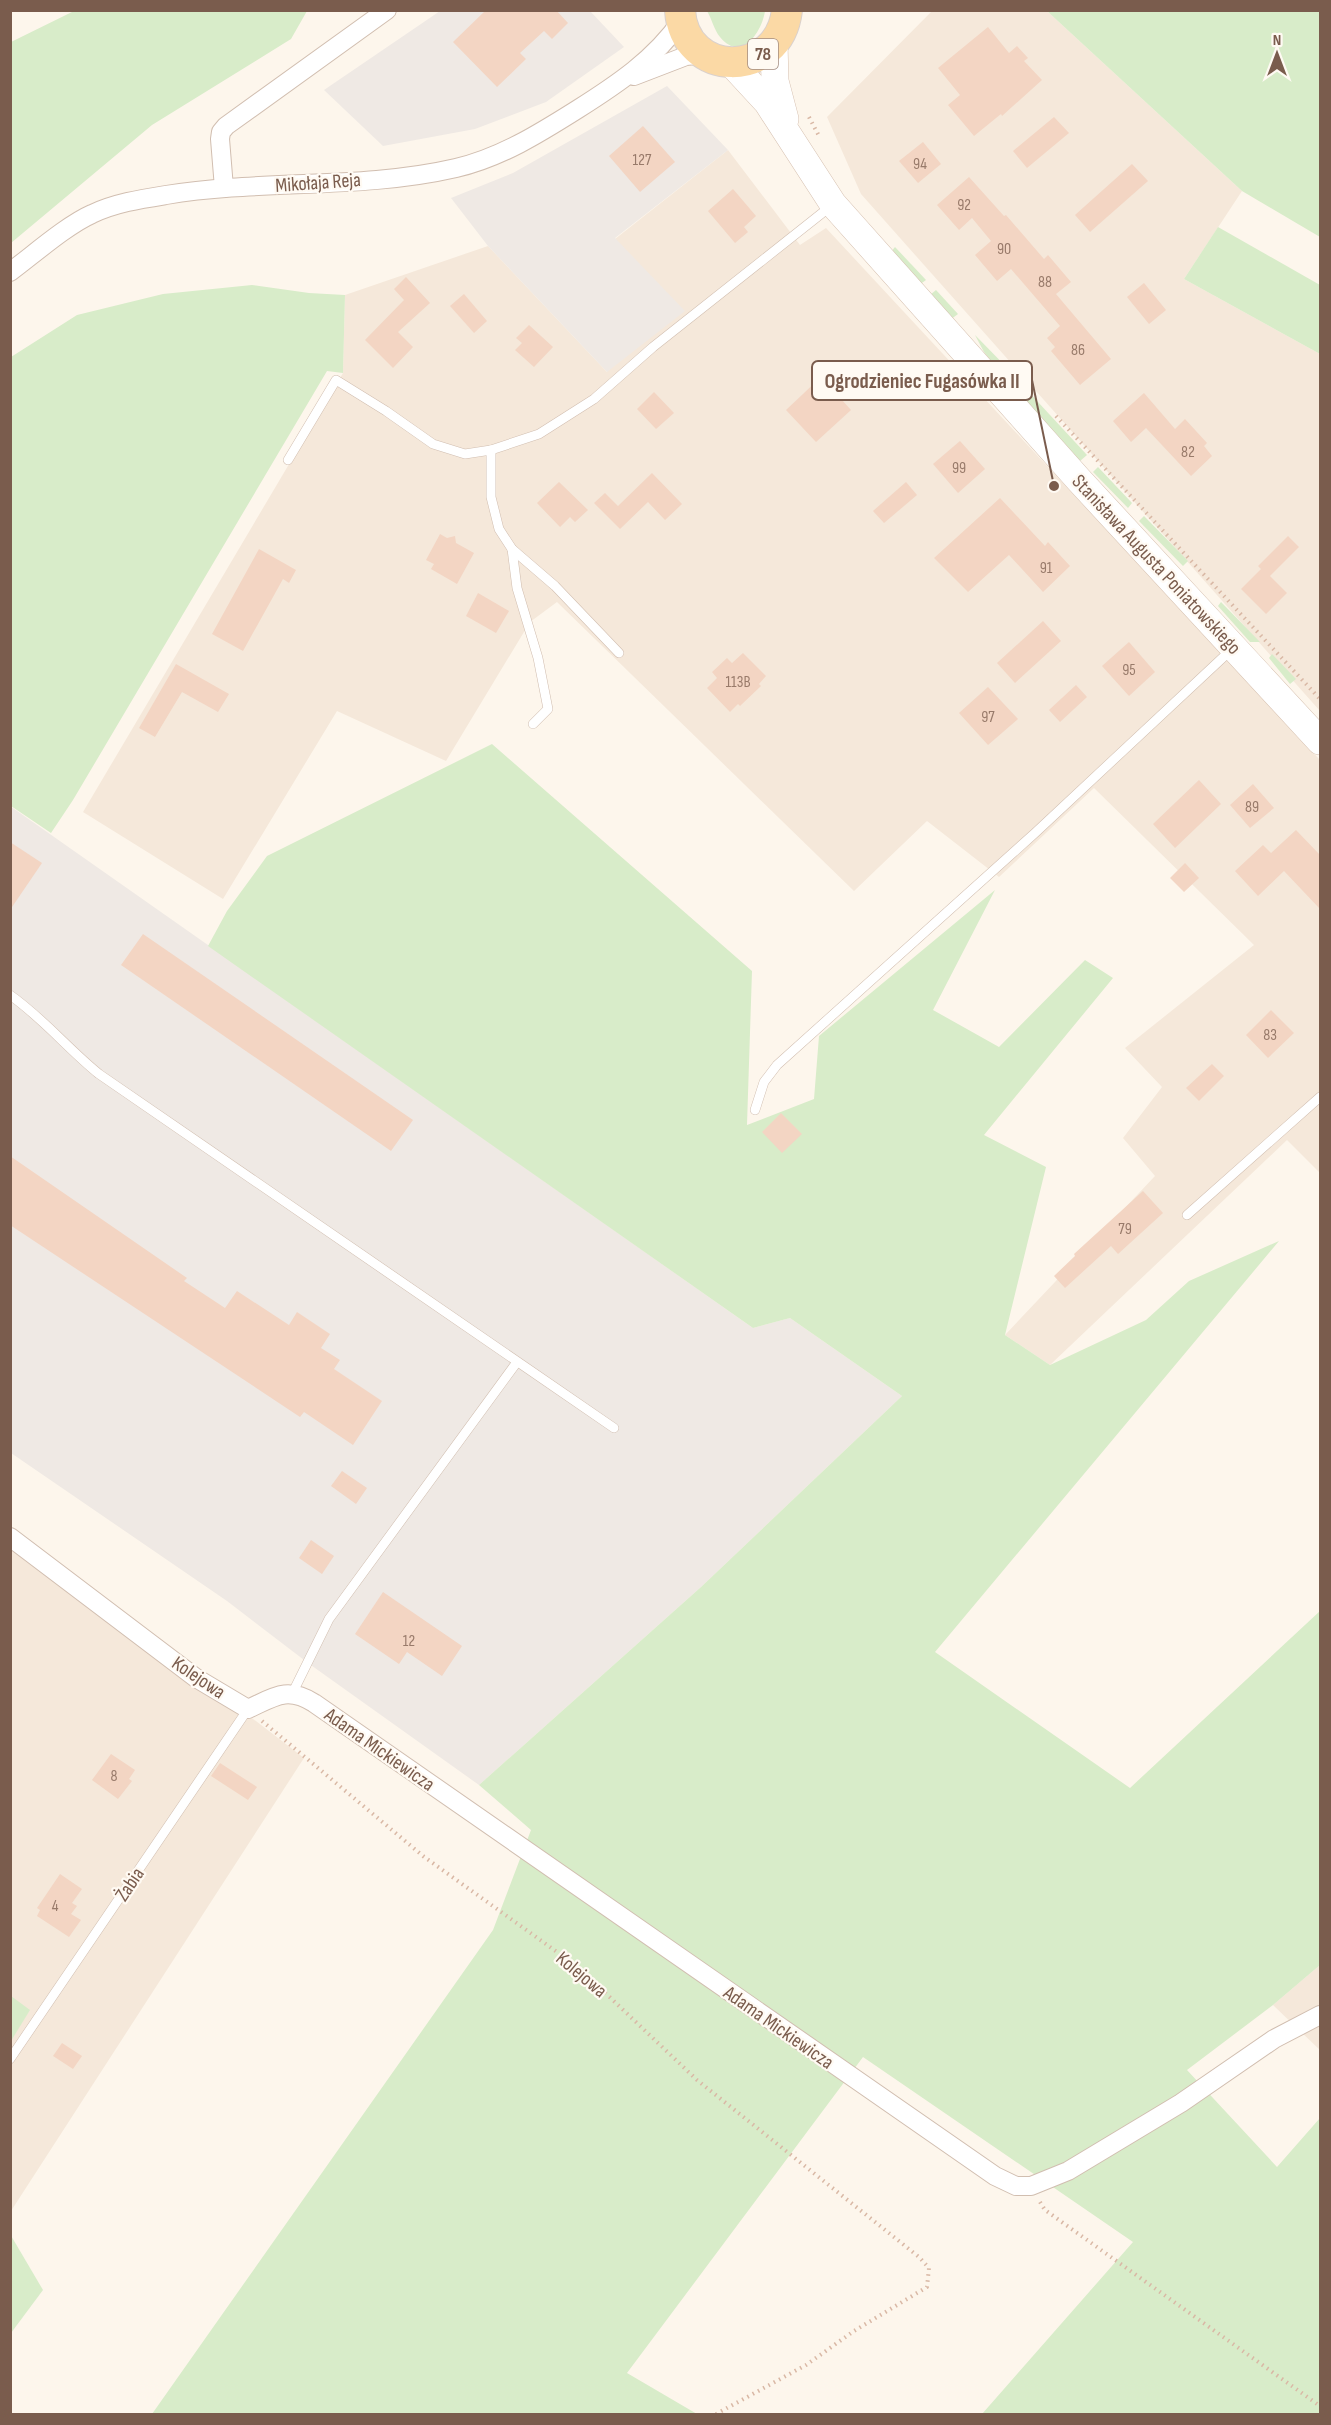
<svg xmlns="http://www.w3.org/2000/svg" width="1331" height="2425" font-family="'Sofia Sans Condensed',sans-serif">
	<style>
		.residential { fill: #f5e8da }
		.industrial { fill: #efe9e4 }
		.green { fill: #d8ecc9 }
		.building { fill: #f3d5c3 }
		.lines { fill: none; stroke-linecap: round; stroke-linejoin: round }
		.service-casing { stroke: #d1beb0; stroke-width: 10 }
		.minor-casing { stroke: #d1beb0; stroke-width: 20 }
		.secondary-casing { stroke: #d6c0b0; stroke-width: 28 }
		.primary-casing { stroke: #dad1cd; stroke-width: 32 }
		.path { stroke: #d9b8a5; stroke-width: 4; stroke-dasharray: 1.5 4.5; stroke-linecap: butt }
		.service { stroke: #fff; stroke-width: 9 }
		.minor { stroke: #fff; stroke-width: 18 }
		.secondary { stroke: #fff; stroke-width: 27 }
		.primary { stroke: #fbd9a5; stroke-width: 30 }
		.labels { text-anchor: middle; stroke-width: 4.5; stroke-linejoin: round; paint-order: stroke }
		.number-label { font-size: 16px; fill: #987a6a }
		.shield { fill: #fffaf3; stroke: #a28b7f; stroke-width: 1.5 }
		.shield-label { font-size: 18px; font-weight: bold; fill: #7a5c4d }
		.street-label { font-size: 20px; fill: #7a5c4d; stroke: #fffaf3 }
		.leader { fill: none; stroke: #7a5c4d; stroke-width: 2 }
		.callout-dot { fill: #7a5c4d; stroke: #fffaf3; stroke-width: 2 }
		.callout { fill: #fffaf3; stroke: #7a5c4d; stroke-width: 2 }
		.callout-label { font-size: 21px; text-anchor: middle; font-weight: bold; fill: #7a5c4d }
	</style>
	<rect width="100%" height="100%" fill="#fdf6ec"/>
	<g class="residential">
		<polygon points="932,11 1047,11 1242,191 1184,279 1320,354 1320,711 861,194 827,117"/>
		<polygon points="728,150 800,245 826,228 1320,760 1320,1173 1287,1140 1050,1365 1005,1335 1155,1176 1123,1138 1162,1087 1125,1048 1254,945 1094,788 999,877 927,821 854,891 557,602 530,622 446,761 337,711 223,899 83,812 343,373 345,295 488,246 607,372 615,239"/>
		<polygon points="11,1533 304,1758 11,2211 10,2041 29,2010 10,1996"/>
		<polygon points="1320,1965 1320,2050 1273,2005"/>
	</g>
	<g class="industrial">
		<polygon points="440,11 590,11 624,47 546,102 475,129 383,146 324,90"/>
		<polygon points="667,86 728,150 615,238 685,311 607,372 488,246 451,198 513,173"/>
		<polygon points="10,806 753,1328 790,1318 902,1396 701,1587 479,1785 308,1663 227,1601 11,1453"/>
	</g>
	<g class="green">
		<polygon points="74,11 307,11 291,39 152,125 11,243 11,42"/>
		<path d="M707 11H765C762 32 741 63 720 37 714 30 712 19 707 11Z"/>
		<polygon points="1047,11 1320,11 1320,237 1242,191"/>
		<polygon points="1218,227 1320,285 1320,354 1184,279"/>
		<polygon points="895,247 926,280 919,285 891,252"/>
		<polygon points="252,285 309,293 345,295 343,373 327,371 73,800 51,833 11,806 11,357 77,315 163,294"/>
		<polygon points="936,290 958,314 950,320 930,295"/>
		<polygon points="975,335 1016,377 1009,383 984,352"/>
		<polygon points="1025,388 1087,455 1080,461 1019,395"/>
		<polygon points="1098,467 1132,503 1128,508 1093,472"/>
		<polygon points="1144,516 1188,561 1183,566 1139,521"/>
		<polygon points="1221,602 1260,642 1250,642 1218,606"/>
		<polygon points="1272,654 1296,679 1290,684 1269,658"/>
		<polygon points="492,744 752,971 747,1125 814,1099 819,1036 995,890 933,1010 999,1047 1085,960 1113,978 984,1135 1046,1167 1005,1335 1050,1365 1146,1320 1189,1281 1279,1241 935,1652 1130,1788 1320,1611 1320,1965 1273,2005 1187,2070 1277,2167 1320,2118 1320,2414 982,2414 1133,2242 863,2057 627,2373 697,2414 152,2414 493,1930 531,1830 479,1785 701,1587 902,1396 790,1318 753,1328 208,946 227,911 267,856"/>
		<polygon points="11,1996 30,2010 11,2041"/>
		<polygon points="10,2234 43,2290 11,2333 10,2333"/>
	</g>
	<g class="building">
		<polygon points="486,10 556,10 568,23 552,39 544,31 520,53 526,59 497,87 453,42"/>
		<polygon points="988,27 1009,53 1017,46 1028,58 1024,61 1042,80 1002,116 1001,114 974,136 948,105 960,95 938,68"/>
		<polygon points="1054,117 1069,133 1027,168 1013,151"/>
		<polygon points="643,126 675,162 640,192 609,156"/>
		<polygon points="923,142 941,164 918,183 899,161"/>
		<polygon points="1132,164 1148,181 1090,232 1075,215"/>
		<polygon points="969,177 1004,216 1006,215 1044,259 1048,255 1071,282 1056,294 1111,359 1080,385 1051,351 1055,347 1047,338 1060,326 1011,269 997,281 975,255 991,241 972,218 959,230 937,205"/>
		<polygon points="733,189 756,216 744,227 748,232 735,243 708,211"/>
		<polygon points="406,277 430,303 398,332 413,347 393,368 365,340 404,300 394,289"/>
		<polygon points="1144,283 1166,310 1149,324 1127,297"/>
		<polygon points="464,294 487,321 474,333 450,306"/>
		<polygon points="529,325 553,347 534,367 515,350 522,343 516,338"/>
		<polygon points="821,377 851,410 816,442 786,410"/>
		<polygon points="654,392 674,413 656,429 637,409"/>
		<polygon points="1144,393 1175,429 1185,419 1207,443 1204,446 1212,456 1191,476 1146,428 1131,442 1113,421"/>
		<polygon points="960,441 985,469 958,493 933,464"/>
		<polygon points="652,473 682,504 665,520 648,502 620,529 594,503 605,493 618,506"/>
		<polygon points="559,482 588,510 575,522 570,517 560,527 537,503"/>
		<polygon points="906,482 917,495 884,523 873,511"/>
		<polygon points="1000,498 1045,546 1048,542 1070,566 1043,592 1009,555 968,592 934,558"/>
		<polygon points="440,534 447,538 455,536 456,543 474,553 457,584 431,569 434,564 426,560"/>
		<polygon points="1288,536 1299,547 1270,576 1287,593 1266,614 1241,589 1261,569 1258,566"/>
		<polygon points="259,549 296,570 289,583 283,579 243,651 212,634"/>
		<polygon points="478,593 509,611 496,633 466,616"/>
		<polygon points="1043,621 1061,641 1015,683 997,663"/>
		<polygon points="1129,642 1155,672 1129,696 1102,666"/>
		<polygon points="743,653 766,676 759,684 761,686 740,706 738,704 730,712 707,688 717,678 712,672 727,658 732,663"/>
		<polygon points="176,664 229,694 218,712 182,692 155,737 139,728"/>
		<polygon points="1076,685 1087,697 1060,722 1049,710"/>
		<polygon points="988,687 1018,719 988,745 959,713"/>
		<polygon points="1199,780 1221,804 1175,848 1153,824"/>
		<polygon points="1253,784 1274,808 1250,828 1230,805"/>
		<polygon points="1296,830 1320,855 1320,909 1284,871 1258,896 1235,871 1263,845 1271,853"/>
		<polygon points="10,842 42,863 10,910"/>
		<polygon points="1185,863 1199,878 1184,892 1170,878"/>
		<polygon points="143,934 413,1120 391,1151 121,965"/>
		<polygon points="1271,1010 1294,1033 1268,1058 1246,1035"/>
		<polygon points="1212,1064 1224,1076 1199,1101 1186,1088"/>
		<polygon points="781,1113 802,1134 782,1153 762,1132"/>
		<polygon points="10,1156 187,1278 184,1281 225,1308 237,1291 289,1325 297,1312 330,1334 321,1348 340,1360 334,1369 382,1401 353,1445 304,1412 300,1417 10,1225"/>
		<polygon points="1143,1191 1163,1213 1118,1254 1111,1246 1065,1288 1054,1276 1075,1256 1074,1254"/>
		<polygon points="342,1471 367,1488 356,1504 331,1486"/>
		<polygon points="311,1540 334,1556 322,1574 299,1558"/>
		<polygon points="383,1592 462,1646 442,1676 407,1652 399,1664 355,1634"/>
		<polygon points="111,1754 135,1770 129,1779 132,1781 118,1799 92,1780"/>
		<polygon points="220,1763 257,1787 248,1800 211,1776"/>
		<polygon points="60,1874 82,1889 72,1903 77,1906 71,1914 81,1920 69,1937 37,1916 40,1910 37,1908"/>
		<polygon points="62,2043 82,2056 73,2069 53,2056"/>
	</g>
	<g class="lines">
		<defs>
			<g id="service">
				<polyline points="491,450 491,497 499,529 512,549 555,586 619,653"/>
				<polyline points="288,460 336,380 386,411 433,444 465,454 491,450 539,434 594,399 653,347 831,206"/>
				<polyline points="512,549 517,588 538,658 548,709 533,724"/>
				<path d="M10 995C43 1018 68 1049 99 1074L614 1428"/>
				<polyline points="755,1110 764,1082 777,1065 1035,833 1232,649"/>
				<polyline points="1187,1215 1320,1097"/>
				<polyline points="292,1694 329,1619 517,1362"/>
				<polyline points="10,2059 248,1709"/>
			</g>
			<g id="minor">
				<polyline points="634,76 686,56 705,54"/>
				<polyline points="224,188 220,139 221,132 226,126 387,10"/>
				<path d="M10 272C33 255 67 225 92 214 115 203 141 199 166 195 262 179 361 190 456 168 500 158 540 133 578 109 616 85 655 59 681 21"/>
				<path d="M10 1537 196 1678 248 1709C274 1697 287 1686 314 1703L995 2176 1016 2186H1031L1068 2171 1181 2103 1274 2039 1320 2015"/>
			</g>
			<g id="secondary">
				<polyline points="774,43 775,81 785,119"/>
				<polyline points="731,63 767,102 833,204 1079,480 1320,741"/>
			</g>
			<path id="primary" d="M680 10C684 79 779 80 787 10"/>
		</defs>
		<use href="#service" class="service-casing"/>
		<use href="#minor" class="minor-casing"/>
		<use href="#secondary" class="secondary-casing"/>
		<use href="#primary" class="primary-casing"/>
		<g class="path">
			<polyline points="809,117 819,136"/>
			<polyline points="1056,416 1320,699"/>
			<polyline points="262,1721 423,1856 578,1967 697,2080 919,2257 929,2268 927,2287 854,2331 806,2365 716,2414"/>
			<polyline points="1040,2202 1045,2210 1320,2406"/>
		</g>
		<use href="#service" class="service"/>
		<use href="#minor" class="minor"/>
		<use href="#secondary" class="secondary"/>
		<use href="#primary" class="primary"/>
	</g>
	<g class="labels">
		<g class="number-label">
			<text x="642" y="165">127</text>
			<text x="920" y="169">94</text>
			<text x="964" y="210">92</text>
			<text x="1004" y="254">90</text>
			<text x="1045" y="287">88</text>
			<text x="1078" y="355">86</text>
			<text x="1188" y="457">82</text>
			<text x="959" y="473">99</text>
			<text x="1046" y="573">91</text>
			<text x="1129" y="675">95</text>
			<text x="738" y="687">113B</text>
			<text x="988" y="722">97</text>
			<text x="1252" y="812">89</text>
			<text x="1270" y="1040">83</text>
			<text x="1125" y="1234">79</text>
			<text x="409" y="1646">12</text>
			<text x="114" y="1781">8</text>
			<text x="55" y="1911">4</text>
		</g>
		<rect class="shield" x="748" y="39" width="30" height="30" rx="4.5"/>
		<g class="shield-label">
			<text x="763" y="60">78</text>
		</g>
		<g class="street-label">
			<text transform="translate(318 182) rotate(-4)" y="7">Mikołaja Reja</text>
			<text transform="translate(1157 564) rotate(47)" y="7">Stanisława Augusta Poniatowskiego</text>
			<text transform="translate(199 1677) rotate(34)" y="7">Kolejowa</text>
			<text transform="translate(380 1749) rotate(35)" y="7">Adama Mickiewicza</text>
			<text transform="translate(129 1884) rotate(-56)" y="7">Żabia</text>
			<text transform="translate(582 1974) rotate(40)" y="7">Kolejowa</text>
			<text transform="translate(779 2027) rotate(35)" y="7">Adama Mickiewicza</text>
		</g>
	</g>
	<path class="leader" d="M1054 486L1032 380"/>
	<circle class="callout-dot" cx="1054" cy="486" r="6"/>
	<rect class="callout" x="812" y="361" width="220" height="39" rx="6"/>
	<g class="callout-label">
		<text x="922" y="388">Ogrodzieniec Fugasówka II</text>
	</g>
	<rect width="1331" height="2425" fill="none" stroke="#7a5c4d" stroke-width="24"/>
	<g transform="translate(1277 54)" stroke="#fffaf3" stroke-width="4.5" paint-order="stroke">
	<path d="M0-4.5L10 22L0 15L-10 22Z" fill="#7a5c4d"/>
	<text y="-9" font-size="16" font-weight="bold" text-anchor="middle" fill="#7a5c4d">N</text>
	</g>
</svg>
